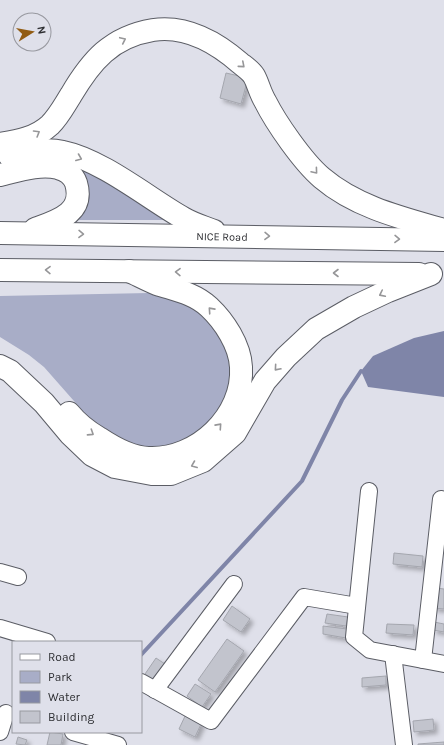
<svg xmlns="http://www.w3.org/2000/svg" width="444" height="745" font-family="Karla,sans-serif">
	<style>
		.green { fill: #a8adc7 }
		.water { fill: #7f85a8 }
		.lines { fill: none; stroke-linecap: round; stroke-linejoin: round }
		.stream { stroke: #7f85a8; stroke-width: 4 }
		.building { fill: #c2c4cd; stroke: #a4a6ae; filter: url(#shadow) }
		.minor-casing { stroke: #5b5d65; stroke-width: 18 }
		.highway-casing { stroke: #5b5d65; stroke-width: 24 }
		.minor { stroke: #fff; stroke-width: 16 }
		.highway { stroke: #fff; stroke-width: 22 }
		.oneway { stroke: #969698 }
		.labels { text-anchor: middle; stroke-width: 3.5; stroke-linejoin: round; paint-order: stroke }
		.street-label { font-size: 11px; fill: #2d2e32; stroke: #dfe0ea }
	</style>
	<defs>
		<filter id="shadow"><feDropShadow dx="3.5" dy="3.5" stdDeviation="2" flood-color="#0004"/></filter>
	</defs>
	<rect width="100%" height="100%" fill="#dfe0ea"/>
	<g class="green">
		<path d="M75 162 168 220H79C95 197 86 185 75 162Z"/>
		<polygon points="149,293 166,294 194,303 231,350 231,391 205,433 164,450 133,447 96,426 44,367 29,355 0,337 0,296"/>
	</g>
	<polygon class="water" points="444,331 444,397 368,387 361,371 373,356 414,338"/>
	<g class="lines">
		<polyline class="stream" points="141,655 302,481 342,400 361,371"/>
	</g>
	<g class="building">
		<polygon points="226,73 248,78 241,104 220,98"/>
		<polygon points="394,553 423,556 422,567 393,564"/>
		<polygon points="436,588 444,589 444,609 434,608"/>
		<polygon points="232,606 250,619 241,632 223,620"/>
		<polygon points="327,614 348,617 346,626 325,623"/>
		<polygon points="434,622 444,624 444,632 433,630"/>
		<polygon points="387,624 414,625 413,635 386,633"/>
		<polygon points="323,626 347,629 346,638 323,634"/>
		<polygon points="227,639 244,651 215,692 198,680"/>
		<polygon points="156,658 168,666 158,682 145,674"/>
		<polygon points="386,676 386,685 362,687 362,678"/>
		<polygon points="195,684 211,694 202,707 187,696"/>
		<polygon points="186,714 202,722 195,737 179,729"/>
		<polygon points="433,719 434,730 414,732 413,721"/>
		<polygon points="50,732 63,734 61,745 47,745"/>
		<polygon points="18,737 27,740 25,745 16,744"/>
		<polygon points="444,742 444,745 418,745 418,744"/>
	</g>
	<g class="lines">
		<defs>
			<g id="minor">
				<polyline points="369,491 354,637 370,650 444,664"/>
				<polyline points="0,572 18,577"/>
				<polyline points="0,628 47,642"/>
				<polyline points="393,654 404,745"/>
				<polyline points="423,660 441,499"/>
				<polyline points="141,682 211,721 304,597 357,606"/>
				<polyline points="155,690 234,584"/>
				<polyline points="0,732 6,713"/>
				<polyline points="73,732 118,745"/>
			</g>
			<g id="highway">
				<path d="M0 144C18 141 36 138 50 125 59 116 64 106 71 95 91 61 111 37 153 30 186 25 217 43 240 63 245 67 251 71 254 76 258 83 260 93 265 101 276 123 303 162 322 178 356 207 402 218 444 230"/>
				<path d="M9 155C26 152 46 148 63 152 102 160 148 198 183 218 193 224 204 227 214 231"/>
				<path d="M0 175C17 171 40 163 58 168 66 170 73 175 76 183 85 213 57 221 35 229"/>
				<path id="s1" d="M0 233 444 240"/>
				<polyline points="0,270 419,274"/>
				<polyline points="0,366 10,371 44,403 70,434 92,455 115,467 152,474 171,474 203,461 235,433 265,381 286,357 316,329 354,307 388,291 431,274"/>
				<path d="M69 413C78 424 87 431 99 438 114 448 131 458 149 458 197 460 244 416 241 367 240 345 224 321 209 307 194 293 175 290 157 284 147 280 138 275 129 271"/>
			</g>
		</defs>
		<use href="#minor" class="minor-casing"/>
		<use href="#highway" class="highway-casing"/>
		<use href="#minor" class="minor"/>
		<use href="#highway" class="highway"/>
	</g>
	<defs><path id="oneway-chevron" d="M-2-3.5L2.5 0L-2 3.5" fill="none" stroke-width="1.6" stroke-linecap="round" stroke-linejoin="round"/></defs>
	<g class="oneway">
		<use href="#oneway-chevron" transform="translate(123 40) rotate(-25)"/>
		<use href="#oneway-chevron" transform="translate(242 65) rotate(41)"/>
		<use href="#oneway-chevron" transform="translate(37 133) rotate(-31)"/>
		<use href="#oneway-chevron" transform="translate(79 158) rotate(22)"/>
		<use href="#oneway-chevron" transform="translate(315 171) rotate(50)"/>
		<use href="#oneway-chevron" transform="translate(81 234) rotate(1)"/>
		<use href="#oneway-chevron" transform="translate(267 236) rotate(1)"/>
		<use href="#oneway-chevron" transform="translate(397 239) rotate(1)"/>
		<use href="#oneway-chevron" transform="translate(48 270) rotate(-179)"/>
		<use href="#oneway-chevron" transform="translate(178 272) rotate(-179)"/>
		<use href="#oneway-chevron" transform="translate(336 273) rotate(180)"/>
		<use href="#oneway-chevron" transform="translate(382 294) rotate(154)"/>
		<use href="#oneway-chevron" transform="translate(211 310) rotate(-132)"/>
		<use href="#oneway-chevron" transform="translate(277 368) rotate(131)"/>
		<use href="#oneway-chevron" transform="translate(219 426) rotate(-48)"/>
		<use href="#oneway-chevron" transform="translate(91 433) rotate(33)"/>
		<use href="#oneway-chevron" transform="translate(194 465) rotate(158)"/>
	</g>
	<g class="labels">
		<g class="street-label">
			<text dy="4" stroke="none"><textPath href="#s1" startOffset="222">NICE Road</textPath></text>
		</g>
	</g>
	<rect x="12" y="641" width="130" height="92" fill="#dfe0ea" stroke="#9899a0"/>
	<rect x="20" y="654" width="20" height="6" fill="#ffffff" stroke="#9899a0"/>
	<text x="48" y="661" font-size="12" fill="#2d2e32">Road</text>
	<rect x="20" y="671" width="20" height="12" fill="#a8adc7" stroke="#9899a0"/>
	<text x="48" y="681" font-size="12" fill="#2d2e32">Park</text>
	<rect x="20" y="691" width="20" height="12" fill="#7f85a8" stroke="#9899a0"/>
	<text x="48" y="701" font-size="12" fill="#2d2e32">Water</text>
	<rect x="20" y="711" width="20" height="12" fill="#c2c4cd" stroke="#9899a0"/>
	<text x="48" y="721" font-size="12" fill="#2d2e32">Building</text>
	<g transform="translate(32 32) rotate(79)"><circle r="19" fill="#dfe0ea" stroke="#9899a0"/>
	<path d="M0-3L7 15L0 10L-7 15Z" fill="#925c13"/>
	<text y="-6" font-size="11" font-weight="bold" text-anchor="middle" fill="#2d2e32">N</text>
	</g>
</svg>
